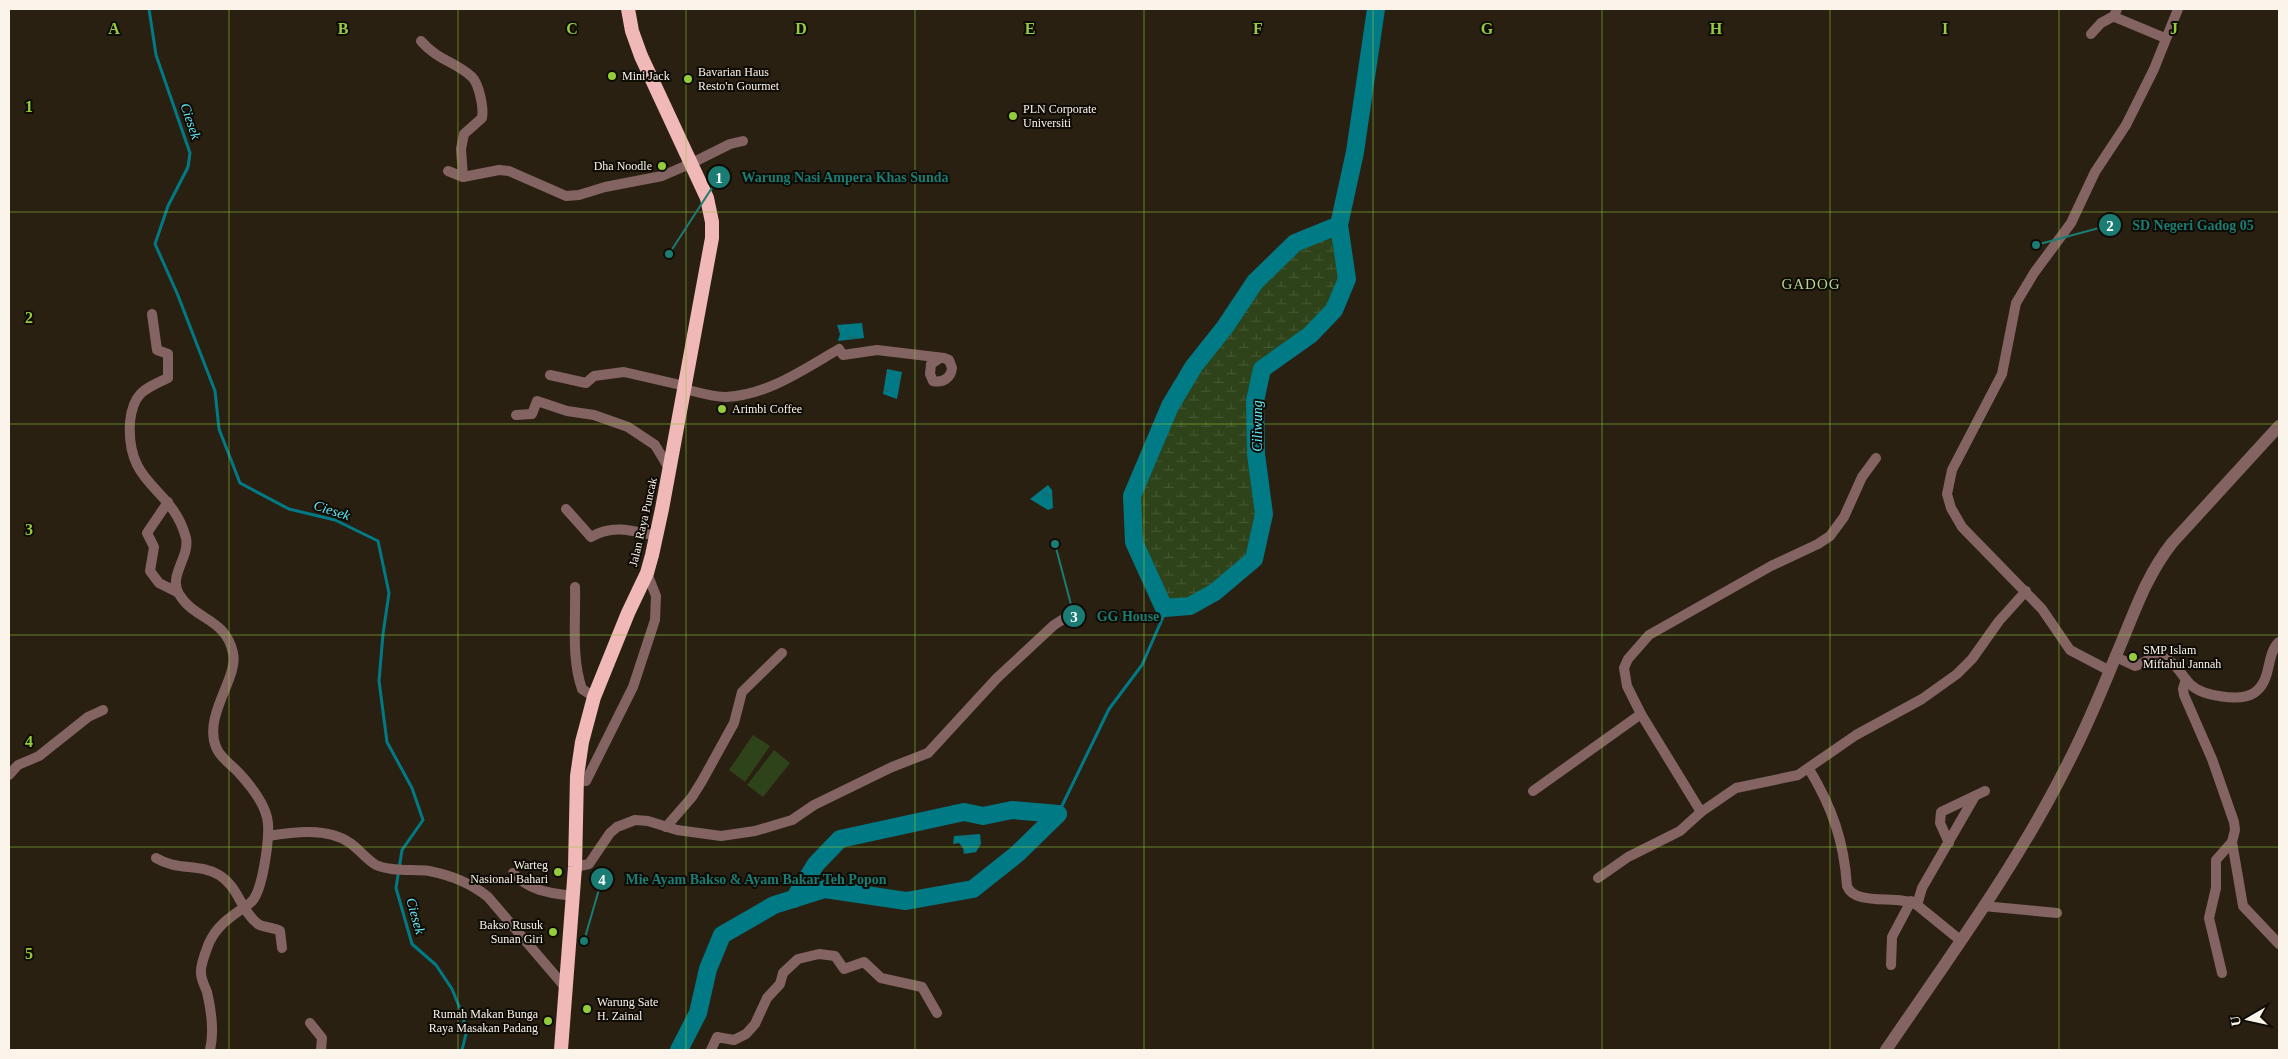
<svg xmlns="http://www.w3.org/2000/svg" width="2288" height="1059" font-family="'Times New Roman',serif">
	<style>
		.grass { fill: #2e4319 }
		.wetland { fill: url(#wetland-marsh) }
		.water { fill: url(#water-ripples) }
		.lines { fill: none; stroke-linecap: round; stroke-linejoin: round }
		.stream { stroke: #007a85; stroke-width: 3 }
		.river { stroke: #007a85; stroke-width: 18 }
		.minor { stroke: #836463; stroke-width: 10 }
		.tertiary { stroke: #836463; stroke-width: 12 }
		.trunk { stroke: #f0b8b6; stroke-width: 14 }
		.grid { fill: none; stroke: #95cc3b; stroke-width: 1; stroke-opacity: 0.55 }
		.poi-dot { fill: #95cc3b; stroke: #0f0b05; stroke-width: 2 }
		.labels { text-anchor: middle; stroke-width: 4; stroke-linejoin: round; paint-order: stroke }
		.poi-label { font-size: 12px; fill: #fbf4eb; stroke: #0f0b05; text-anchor: start }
		.street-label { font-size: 12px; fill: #fbf4eb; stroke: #0f0b05 }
		.water-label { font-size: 14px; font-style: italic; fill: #5feafa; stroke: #0f0b05 }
		.quarter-label { font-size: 15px; letter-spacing: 1px; fill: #b5d58f; stroke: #0f0b05 }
		.grid-label { font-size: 16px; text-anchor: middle; font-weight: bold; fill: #95cc3b; stroke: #0f0b05; stroke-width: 4; stroke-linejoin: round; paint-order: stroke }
		.leader { fill: none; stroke: #1b7c74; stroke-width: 2 }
		.callout-dot { fill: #1b7c74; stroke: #0f0b05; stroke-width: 2 }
		.mark-label { font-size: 15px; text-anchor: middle; font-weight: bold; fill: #fff }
		.callout-label { font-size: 14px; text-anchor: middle; font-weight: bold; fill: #1b7c74; stroke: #0f0b05; stroke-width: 4; stroke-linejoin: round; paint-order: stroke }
	</style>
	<defs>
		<pattern id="wetland-marsh" width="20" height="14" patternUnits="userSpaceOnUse" patternTransform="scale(1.25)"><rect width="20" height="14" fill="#2e4319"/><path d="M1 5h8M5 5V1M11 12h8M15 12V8" fill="none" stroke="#43562f"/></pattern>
		<pattern id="water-ripples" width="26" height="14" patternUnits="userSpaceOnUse" patternTransform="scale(1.25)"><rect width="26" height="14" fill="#007a85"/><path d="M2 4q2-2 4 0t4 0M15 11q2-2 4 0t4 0" fill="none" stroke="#266266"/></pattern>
	</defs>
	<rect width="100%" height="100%" fill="#2a2012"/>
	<g class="grass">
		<polygon points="753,735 770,746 745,782 729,770"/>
		<polygon points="774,750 790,763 763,797 747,785"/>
	</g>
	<polygon class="wetland" points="1339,225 1347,279 1334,310 1310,335 1262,369 1255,401 1256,454 1264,514 1254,559 1215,592 1190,606 1164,608 1134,542 1132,496 1170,406 1194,366 1225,327 1255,282 1295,243"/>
	<g class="water">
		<polygon points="862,323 864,338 838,341 840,334 837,325"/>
		<polygon points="887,369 902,372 897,399 883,394"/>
		<polygon points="1048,485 1052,490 1053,508 1048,510 1030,499"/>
		<polygon points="980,834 981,844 976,852 964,854 963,848 959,843 953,844 954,836"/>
	</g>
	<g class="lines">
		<g class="stream">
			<polyline points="149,9 156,55 190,153 188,167 168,206 155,244 177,293 215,391 219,429 240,483 289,509 335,520 378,541 389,593 383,634 379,681 387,742 412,788 423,820 402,850 396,888 412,944 436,965 452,989 463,1016 466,1034 462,1050"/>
			<polyline points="1058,814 1109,709 1142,665 1163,617 1164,608"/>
		</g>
		<g class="river">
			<polyline points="1339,225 1295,243 1255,282 1225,327 1194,366 1170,406 1132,496 1134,542 1164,608 1190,606 1215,592 1254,559 1264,514 1256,454 1255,401 1262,369 1310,335 1334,310 1347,279 1339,225 1355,152 1376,9"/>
			<polyline points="794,899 816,864 840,839 964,812 983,816 1012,810 1058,814"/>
			<polyline points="679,1050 698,1013 708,969 722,935 774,905 825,889 906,901 973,889 1017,854 1058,814"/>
		</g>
		<g class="minor">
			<polyline points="2117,9 2114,16 2117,18 2165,38"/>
			<polyline points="2091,34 2101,23 2114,16"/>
			<path d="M421 41C437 60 456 62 472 77 479 84 484 108 482 118L464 134 461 149 463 177"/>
			<polyline points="692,163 730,144 743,141"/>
			<polyline points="448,171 463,177 499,170 509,171 566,196 579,195 605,187 662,176 692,163"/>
			<path d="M152 314 157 350 168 354V378C144 389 133 393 130 422 126 488 172 485 186 538 190 557 168 576 179 594 194 620 226 618 233 653 239 677 203 715 216 747 220 758 232 765 239 773 251 786 267 806 268 824 269 839 263 894 250 903 234 915 218 923 209 943 206 951 200 965 201 973 201 980 205 986 207 992 211 1009 214 1033 210 1050"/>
			<polyline points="550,375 586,383 594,376 624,372 685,386"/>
			<path d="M684 389C697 392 713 397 726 397 768 395 804 369 839 349L843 355 877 350 944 358 949 360 952 368C951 378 943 383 933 381L930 374 931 364 940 358"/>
			<polyline points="516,415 532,414 537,401 567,411 594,415 628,427 655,445 670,470"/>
			<polyline points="168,502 147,533 154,547 150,571 159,583 177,592"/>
			<path d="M566 509 591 537C613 524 633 531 656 536"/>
			<path d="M575 587C576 620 571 658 582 689L594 697"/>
			<path d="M2116 657 2135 666C2143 664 2151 656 2160 657 2176 660 2181 676 2191 685 2203 696 2240 702 2254 693 2273 680 2265 655 2279 642"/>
			<polyline points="2110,671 2070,650 2042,609 1962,527 1951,508 1947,494 1952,470 2002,374 2016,303 2034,273 2071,223 2095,172 2126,125 2154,69 2178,9"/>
			<polyline points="2186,679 2183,689 2184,695 2212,759 2234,822 2235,830 2232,842 2216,860 2216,888 2209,918 2222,973"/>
			<path d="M1809 769C1832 807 1844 841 1847 886 1855 907 1899 894 1917 905"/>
			<polyline points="9,775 18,765 39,756 88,717 103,710"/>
			<polyline points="586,781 633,687 655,620 656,596 647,573"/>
			<polyline points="1533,791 1641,714"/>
			<polyline points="1701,812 1641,714 1627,686 1624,668 1628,659 1649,635 1771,566 1818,544 1830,536 1844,517 1862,477 1876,458"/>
			<polyline points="666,827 692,797 702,781 734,723 742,692 782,653"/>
			<path d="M268 836C293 832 328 827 350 843 359 849 367 860 376 865 392 872 413 869 429 871 450 875 472 884 488 897L565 987"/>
			<polyline points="2232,842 2243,906 2279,944"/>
			<polyline points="1949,843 1940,823 1941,812 1985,791"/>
			<path d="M156 858C177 871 199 863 219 875 238 886 241 911 258 924 264 928 274 927 280 931L282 948"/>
			<polyline points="575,867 589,864 610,833 617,827 635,820 648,821 677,830 721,836 755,831 792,820 814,805 892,767 928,753 997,678 1054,625 1070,615"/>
			<path d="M513 873C529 891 550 893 573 896"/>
			<polyline points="1598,878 1628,857 1680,831 1701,812 1736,788 1798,775 1856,735 1922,699 1957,674 1972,659 1999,621 2026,591"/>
			<polyline points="1983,906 2057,913"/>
			<polyline points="1960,940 1917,905 1922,888 1975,796"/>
			<polyline points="1891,965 1892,937 1911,901"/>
			<polyline points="310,1023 322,1038 321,1050"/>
			<polyline points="711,1050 717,1037 734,1040 746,1034 755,1024 767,998 780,984 783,973 798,959 819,954 835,956 844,969 864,962 881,978 922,987 937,1013"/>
		</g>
		<path class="tertiary" d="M1886 1050C1948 959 2015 868 2065 769 2084 733 2100 695 2115 658 2133 617 2144 579 2172 543L2279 426"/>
		<polyline class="trunk" points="561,1050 575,867 577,776 582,742 594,697 628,613 647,573 652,555 662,509 712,238 712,222 707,198 641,56 632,31 628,9"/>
	</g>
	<path class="grid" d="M229 9V1050M458 9V1050M686 9V1050M915 9V1050M1144 9V1050M1373 9V1050M1602 9V1050M1830 9V1050M2059 9V1050M9 212H2279M9 424H2279M9 635H2279M9 847H2279"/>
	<g class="poi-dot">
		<circle cx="612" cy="76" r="5"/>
		<circle cx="688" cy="79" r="5"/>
		<circle cx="1013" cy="116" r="5"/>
		<circle cx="662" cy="166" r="5"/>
		<circle cx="722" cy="409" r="5"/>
		<circle cx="2133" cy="657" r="5"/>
		<circle cx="558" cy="872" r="5"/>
		<circle cx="553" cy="932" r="5"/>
		<circle cx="587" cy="1009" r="5"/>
		<circle cx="548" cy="1021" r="5"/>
	</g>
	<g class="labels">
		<g class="poi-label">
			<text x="698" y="76">Bavarian Haus<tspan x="698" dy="14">Resto'n Gourmet</tspan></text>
			<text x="622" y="80">Mini Jack</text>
			<text x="1023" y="113">PLN Corporate<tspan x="1023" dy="14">Universiti</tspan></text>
			<text x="652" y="170" text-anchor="end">Dha Noodle</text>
			<text x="732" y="413">Arimbi Coffee</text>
			<text x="2143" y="654">SMP Islam<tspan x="2143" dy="14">Miftahul Jannah</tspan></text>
			<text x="548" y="869" text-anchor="end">Warteg<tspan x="548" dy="14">Nasional Bahari</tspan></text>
			<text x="543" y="929" text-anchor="end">Bakso Rusuk<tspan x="543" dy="14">Sunan Giri</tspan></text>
			<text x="597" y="1006">Warung Sate<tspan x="597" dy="14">H. Zainal</tspan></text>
			<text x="538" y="1018" text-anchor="end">Rumah Makan Bunga<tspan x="538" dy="14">Raya Masakan Padang</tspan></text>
		</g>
		<g class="street-label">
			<text transform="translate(643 522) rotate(-77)" y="4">Jalan Raya Puncak</text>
		</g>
		<g class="water-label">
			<text transform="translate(191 121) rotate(71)" y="5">Ciesek</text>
			<text transform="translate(1257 426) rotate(-90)" y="5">Ciliwung</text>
			<text transform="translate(332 510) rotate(18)" y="5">Ciesek</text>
			<text transform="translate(416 916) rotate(75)" y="5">Ciesek</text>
		</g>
		<g class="quarter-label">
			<text x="1811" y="289">GADOG</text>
		</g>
	</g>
	<g class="grid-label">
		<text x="114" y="34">A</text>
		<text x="343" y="34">B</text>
		<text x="572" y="34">C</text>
		<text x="801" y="34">D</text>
		<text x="1030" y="34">E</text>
		<text x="1258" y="34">F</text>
		<text x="1487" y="34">G</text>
		<text x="1716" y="34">H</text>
		<text x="1945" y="34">I</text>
		<text x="2174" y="34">J</text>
		<text x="29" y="112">1</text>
		<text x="29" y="323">2</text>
		<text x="29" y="535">3</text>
		<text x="29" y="747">4</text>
		<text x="29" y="959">5</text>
	</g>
	<path class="leader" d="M669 254L719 177M2036 245L2110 225M1055 544L1074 616M584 941L602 879"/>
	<g class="callout-dot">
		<circle cx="669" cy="254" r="5"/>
		<circle cx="2036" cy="245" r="5"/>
		<circle cx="1055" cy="544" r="5"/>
		<circle cx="584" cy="941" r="5"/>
		<circle cx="719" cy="177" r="12"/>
		<circle cx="2110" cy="225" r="12"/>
		<circle cx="1074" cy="616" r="12"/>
		<circle cx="602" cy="879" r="12"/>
	</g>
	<g class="mark-label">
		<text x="719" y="183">1</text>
		<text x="2110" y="231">2</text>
		<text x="1074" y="622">3</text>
		<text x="602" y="885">4</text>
	</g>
	<g class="callout-label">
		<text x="845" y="182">Warung Nasi Ampera Khas Sunda</text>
		<text x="2193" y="230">SD Negeri Gadog 05</text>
		<text x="1128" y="621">GG House</text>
		<text x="756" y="884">Mie Ayam Bakso &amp; Ayam Bakar Teh Popon</text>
	</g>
	<rect width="2288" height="1059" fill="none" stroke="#fbf4eb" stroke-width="20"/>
	<g transform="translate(2248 1019) rotate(261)" stroke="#0f0b05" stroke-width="4" paint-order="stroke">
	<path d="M0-4L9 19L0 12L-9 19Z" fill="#fbf4eb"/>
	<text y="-8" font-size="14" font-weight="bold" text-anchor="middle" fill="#fbf4eb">U</text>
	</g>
</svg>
